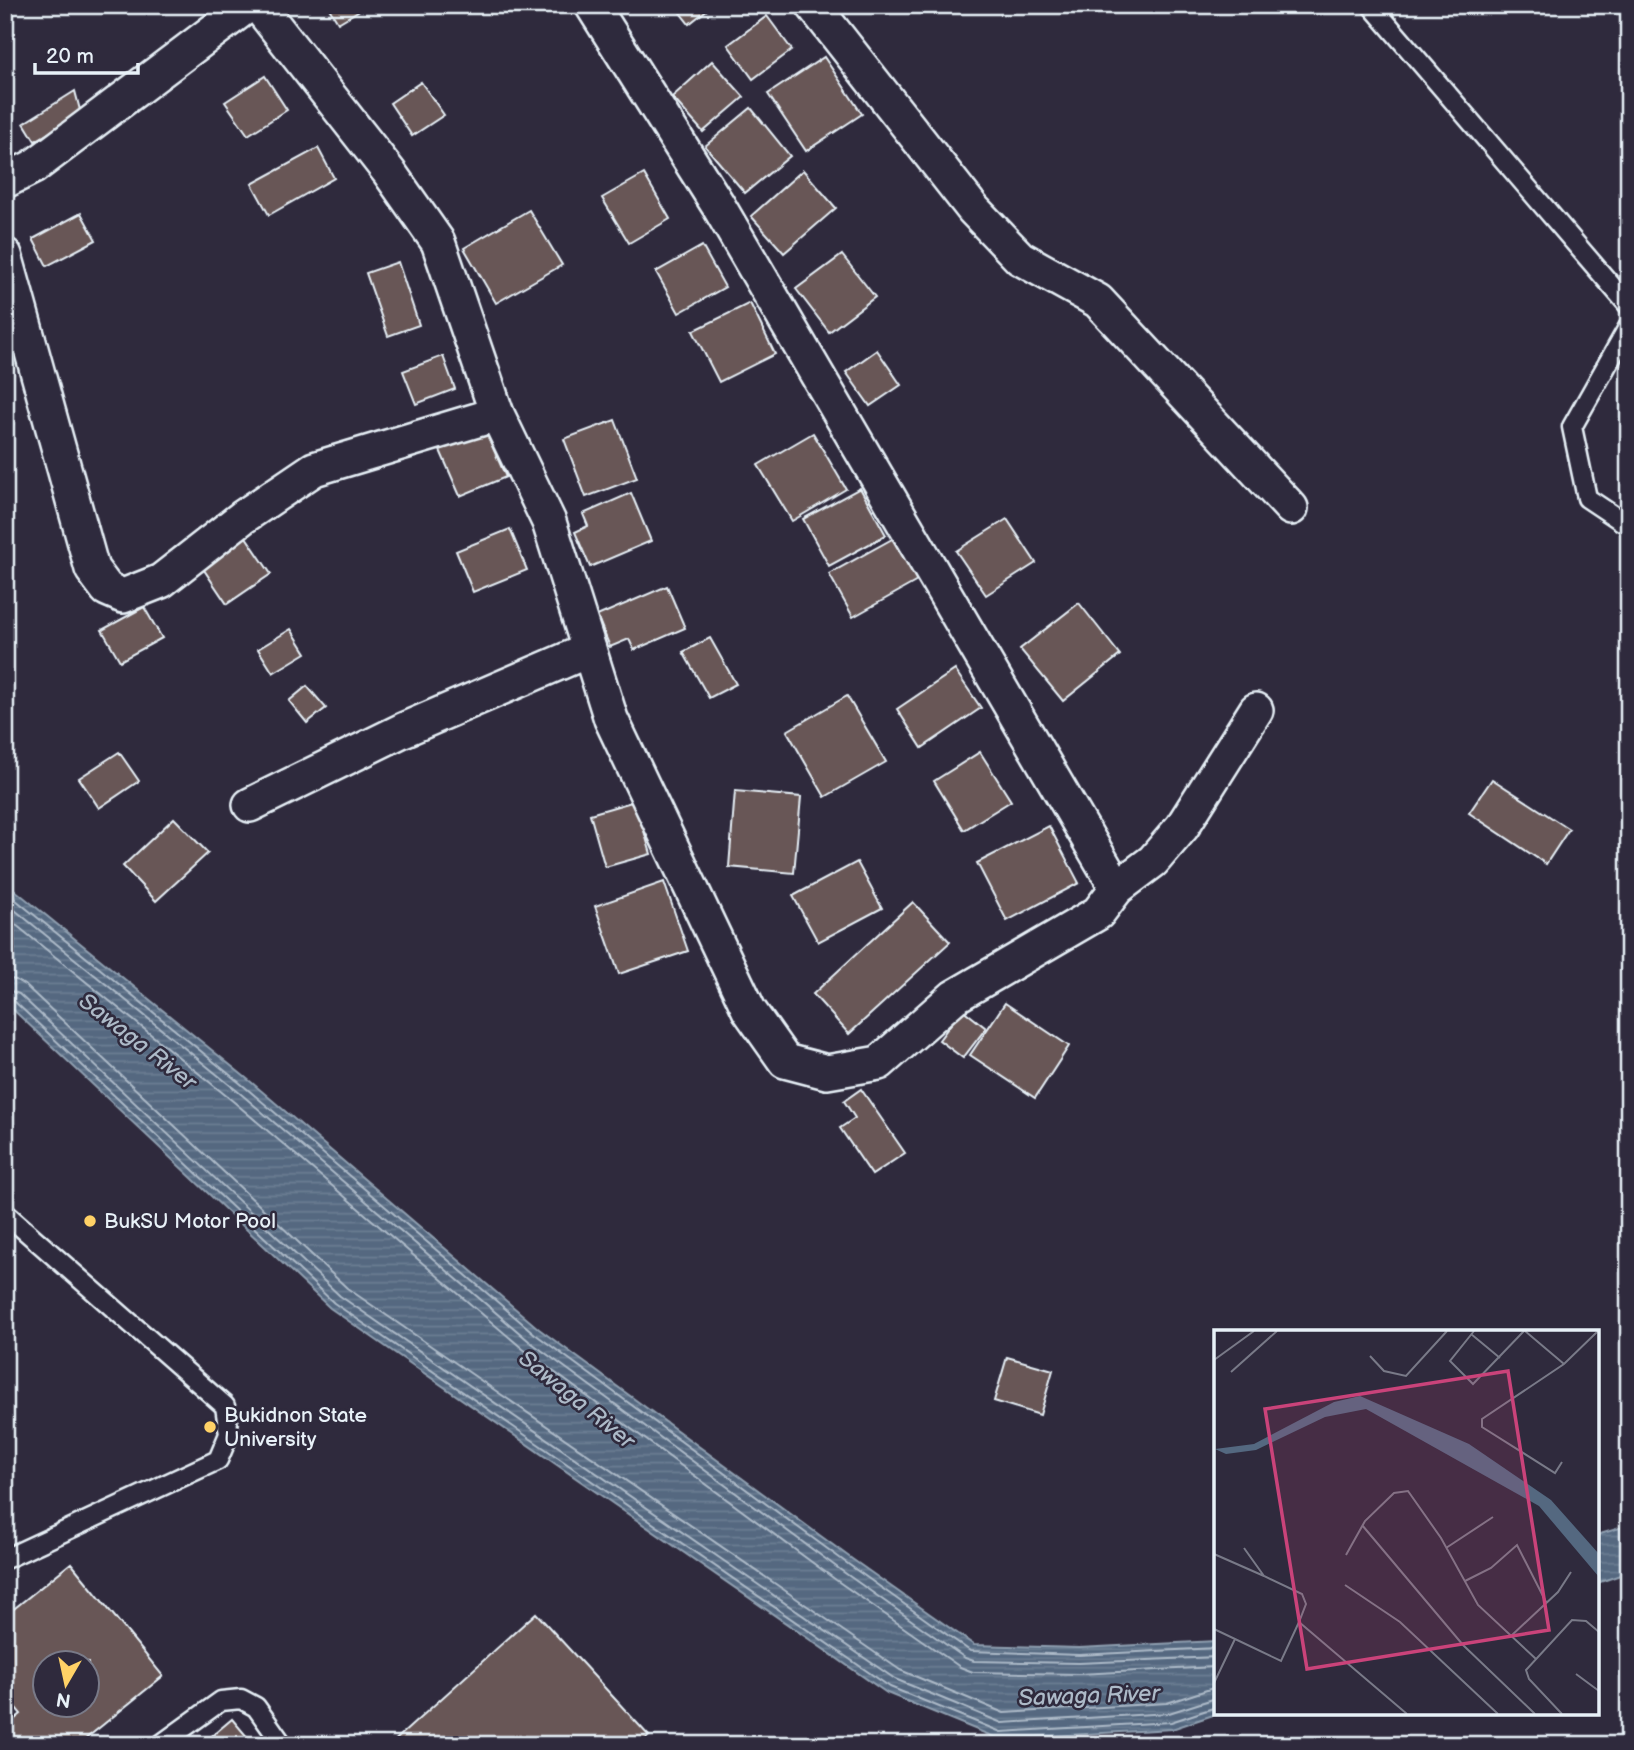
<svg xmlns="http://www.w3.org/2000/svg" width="1634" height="1750" font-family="'Balsamiq Sans',sans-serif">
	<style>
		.water { fill: url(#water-rules); stroke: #8f9fb0; stroke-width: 2 }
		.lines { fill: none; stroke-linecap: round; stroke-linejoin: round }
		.shore { stroke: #adbac8; stroke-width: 2 }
		.building { fill: #685756; stroke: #e8f1f8; stroke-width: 2; fill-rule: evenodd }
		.lane-casing { stroke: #e8f1f8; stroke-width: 23 }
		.street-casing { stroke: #e8f1f8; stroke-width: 38 }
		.lane { stroke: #2f2a3d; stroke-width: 18 }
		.street { stroke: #2f2a3d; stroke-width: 33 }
		.poi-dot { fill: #ffd166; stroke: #2f2a3d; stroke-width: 2.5 }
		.labels { text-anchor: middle; stroke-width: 5; stroke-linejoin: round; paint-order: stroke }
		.poi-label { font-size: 21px; fill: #e8f1f8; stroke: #2f2a3d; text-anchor: start }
		.water-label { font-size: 23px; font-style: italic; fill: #adbac8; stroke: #2f2a3d }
		.inset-road { fill: none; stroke: #797a88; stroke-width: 2 }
		.view { fill: #ca437a; fill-opacity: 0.15; stroke: #ca437a; stroke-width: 3.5 }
		.inset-edge { fill: none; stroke: #e8f1f8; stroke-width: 3.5 }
	</style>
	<defs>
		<pattern id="water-rules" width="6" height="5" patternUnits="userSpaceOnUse" patternTransform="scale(1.75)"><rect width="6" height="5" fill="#546880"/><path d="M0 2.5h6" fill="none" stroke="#6d7e93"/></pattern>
	</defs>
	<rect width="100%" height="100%" fill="#2f2a3d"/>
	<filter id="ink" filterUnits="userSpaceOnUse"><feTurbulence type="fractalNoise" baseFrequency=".0143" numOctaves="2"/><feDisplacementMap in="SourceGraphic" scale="14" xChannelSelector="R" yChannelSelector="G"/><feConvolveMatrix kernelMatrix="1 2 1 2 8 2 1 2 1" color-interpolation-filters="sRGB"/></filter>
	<g filter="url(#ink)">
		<g class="water">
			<polygon points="5,882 251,1082 539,1329 852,1559 974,1645 1079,1648 1216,1641 1216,1713 1219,1713 1172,1729 999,1739 887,1693 330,1308 5,1002"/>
			<polygon points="1629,1525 1629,1572 1597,1583 1597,1535"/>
		</g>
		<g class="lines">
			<g class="shore">
				<polyline points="5,891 246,1088 535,1334 848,1564 970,1651 1079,1655 1216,1648"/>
				<polyline points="5,902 241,1094 529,1341 842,1571 965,1658 974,1661 1079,1663 1216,1657"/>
				<polyline points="5,916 234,1102 523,1349 836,1580 960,1667 973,1672 1079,1674 1216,1667"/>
				<polyline points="5,978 16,980 26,986 347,1288 900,1670 1004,1713 1167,1703 1216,1687"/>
				<polyline points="5,989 19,994 340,1296 895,1679 1002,1723 1169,1713 1216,1698"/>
				<polyline points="5,998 13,1000 334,1303 890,1687 1001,1732 1171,1722 1216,1707"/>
			</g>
		</g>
		<g class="building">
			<polygon points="327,5 368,5 338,23"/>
			<polygon points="674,5 713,5 689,24"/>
			<polygon points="767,16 792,50 753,79 728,45"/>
			<polygon points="824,57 862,114 806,151 768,94"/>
			<polygon points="712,61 744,97 703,132 672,97"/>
			<polygon points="265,76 287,110 248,135 225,102"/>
			<polygon points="421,82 444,115 412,136 390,103"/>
			<polygon points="75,91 81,114 35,141 24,123"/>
			<polygon points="751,108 790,156 745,193 705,146"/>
			<polygon points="318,148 334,178 269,215 252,184"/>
			<polygon points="803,170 836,208 784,253 751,216"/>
			<polygon points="644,174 670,219 629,243 602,198"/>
			<polygon points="529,210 562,265 496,303 464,248"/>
			<polygon points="81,213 96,240 47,266 33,239"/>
			<polygon points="702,246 725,287 679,313 656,272"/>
			<polygon points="842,255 875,297 829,332 796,289"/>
			<polygon points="398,262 419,325 388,336 366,273"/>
			<polygon points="750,303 775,354 719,382 693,331"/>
			<polygon points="877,350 901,385 870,406 846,372"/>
			<polygon points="443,356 455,389 416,404 403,371"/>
			<polygon points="5,413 13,424 5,430"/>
			<polygon points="615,420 637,478 586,497 564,439"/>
			<polygon points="484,428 506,477 460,496 439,448"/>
			<polygon points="813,433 846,489 792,521 758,465"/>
			<polygon points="860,488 886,535 829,566 803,519"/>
			<polygon points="631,493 651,541 590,567 575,532 588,526 583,514"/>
			<polygon points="1007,519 1036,563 986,595 956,551"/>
			<polygon points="510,529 527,570 473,592 456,551"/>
			<polygon points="244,534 271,574 227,604 200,564"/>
			<polygon points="894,538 919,580 853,617 829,574"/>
			<polygon points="667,586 685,628 634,650 629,639 610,647 597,616"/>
			<polygon points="1079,603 1120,655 1063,701 1020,649"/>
			<polygon points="144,607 162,638 120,661 102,630"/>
			<polygon points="291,629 306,653 273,673 258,649"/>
			<polygon points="710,638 736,684 709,698 683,652"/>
			<polygon points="955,670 981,708 922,748 897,709"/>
			<polygon points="307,686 326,708 307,723 289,701"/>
			<polygon points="847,696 886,762 825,797 787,731"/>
			<polygon points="119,752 139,781 99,808 79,778"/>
			<polygon points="980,752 1011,801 964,830 934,781"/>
			<polygon points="1492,779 1569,829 1546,864 1469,813"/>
			<polygon points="735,791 801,797 794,873 729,867"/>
			<polygon points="635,801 651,854 605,867 590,814"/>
			<polygon points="174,818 208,853 156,901 123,866"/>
			<polygon points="1049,826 1079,883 1007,921 977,863"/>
			<polygon points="857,862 882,908 818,942 793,896"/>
			<polygon points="664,882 688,951 619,974 595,906"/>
			<polygon points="913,902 950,942 849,1034 813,994"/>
			<polygon points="1005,1003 1069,1046 1035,1098 970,1055"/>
			<polygon points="962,1009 986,1028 963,1058 939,1040"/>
			<polygon points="861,1089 905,1153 872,1175 840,1128 855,1118 844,1101"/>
			<polygon points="1007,1357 1053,1370 1040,1415 994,1401"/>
			<path d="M71 1563 163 1676 78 1745H5V1727L21 1714 5 1695V1616ZM46 1662H88V1704H46Z"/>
			<polygon points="536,1613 649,1736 639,1745 390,1745"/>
			<polygon points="232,1719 254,1745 201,1745"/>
		</g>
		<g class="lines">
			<defs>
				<g id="lane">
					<polyline points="1371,5 1629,306"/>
					<polyline points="1629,326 1572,427 1587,498 1629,526"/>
					<polyline points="5,1213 225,1406 229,1434 218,1460 5,1559"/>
					<polyline points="160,1745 221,1701 241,1699 256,1707 283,1745"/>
				</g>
				<g id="street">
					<polyline points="258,5 389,172 438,242 497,414 549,522 611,719 749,1010 785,1061 827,1072 879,1063 954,997 1098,913 1117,888 1153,861 1182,827 1256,710"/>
					<polyline points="592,5 718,205 1117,888"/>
					<polyline points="813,5 973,209 1020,258 1098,301 1291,508"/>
					<polyline points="5,181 33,167 248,5"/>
					<polyline points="5,255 92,569 107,589 123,596 161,581 243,517 314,469 497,414"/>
					<polyline points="250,805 403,730 589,650"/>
				</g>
			</defs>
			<use href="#lane" class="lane-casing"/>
			<use href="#street" class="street-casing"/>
			<use href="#lane" class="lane"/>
			<use href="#street" class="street"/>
		</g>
	</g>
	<g class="poi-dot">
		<circle cx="90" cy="1221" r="7"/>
		<circle cx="210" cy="1427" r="7"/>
	</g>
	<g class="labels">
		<g class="poi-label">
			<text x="104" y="1228">BukSU Motor Pool</text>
			<text x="224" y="1422">Bukidnon State<tspan x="224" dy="24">University</tspan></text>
		</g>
		<g class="water-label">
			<text transform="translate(138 1041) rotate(38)" y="8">Sawaga River</text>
			<text transform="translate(577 1399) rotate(39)" y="8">Sawaga River</text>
			<text transform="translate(1089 1695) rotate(-2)" y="8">Sawaga River</text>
		</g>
	</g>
	<g transform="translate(1214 1330)">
		<rect width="385" height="385" fill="#2f2a3d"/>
		<path d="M146 66 255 114 337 170 385 224V247L325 176 152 79 111 87 42 120 12 124 1 119 40 114 120 72Z" fill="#546880"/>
		<path class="inset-road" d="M260 1 236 31 259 54 310 1M311 1 350 34M257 4 286 28M156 26 170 41 192 46 233 1M0 30 40 1M17 42 63 1M348 132 341 143 268 97V89L350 34 384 1M148 195 249 315 321 384M232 218 279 187M0 224 50 246M132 225 151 191 180 163 194 161 227 208 264 275 322 329M251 251 277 238 303 215 332 272M131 255 186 292 284 384M85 292 193 384M0 299 67 331 85 292 92 274 88 264 50 246 30 218M297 306 344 262 357 242M362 344 385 361M0 353 21 309M348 384 315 349 312 340 358 290 372 291 385 302"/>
		<path class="view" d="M294 41 335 300 93 339 51 79Z"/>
		<rect width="385" height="385" class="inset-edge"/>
	</g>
	<rect width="1634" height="1750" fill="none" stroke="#2f2a3d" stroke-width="28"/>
	<rect x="14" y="14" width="1606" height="1722" fill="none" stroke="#e8f1f8" stroke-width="2.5" filter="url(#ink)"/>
	<g transform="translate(66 1684) rotate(189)"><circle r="33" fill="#2f2a3d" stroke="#797a88" stroke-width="2"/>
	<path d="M0-5L12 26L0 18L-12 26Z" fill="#ffd166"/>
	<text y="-10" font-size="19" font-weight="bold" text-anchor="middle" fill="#e8f1f8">N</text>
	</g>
	<path d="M35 63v10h103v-10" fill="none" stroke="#e8f1f8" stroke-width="3.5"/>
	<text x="46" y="63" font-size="21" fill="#e8f1f8" stroke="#2f2a3d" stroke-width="5" paint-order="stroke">20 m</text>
</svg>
